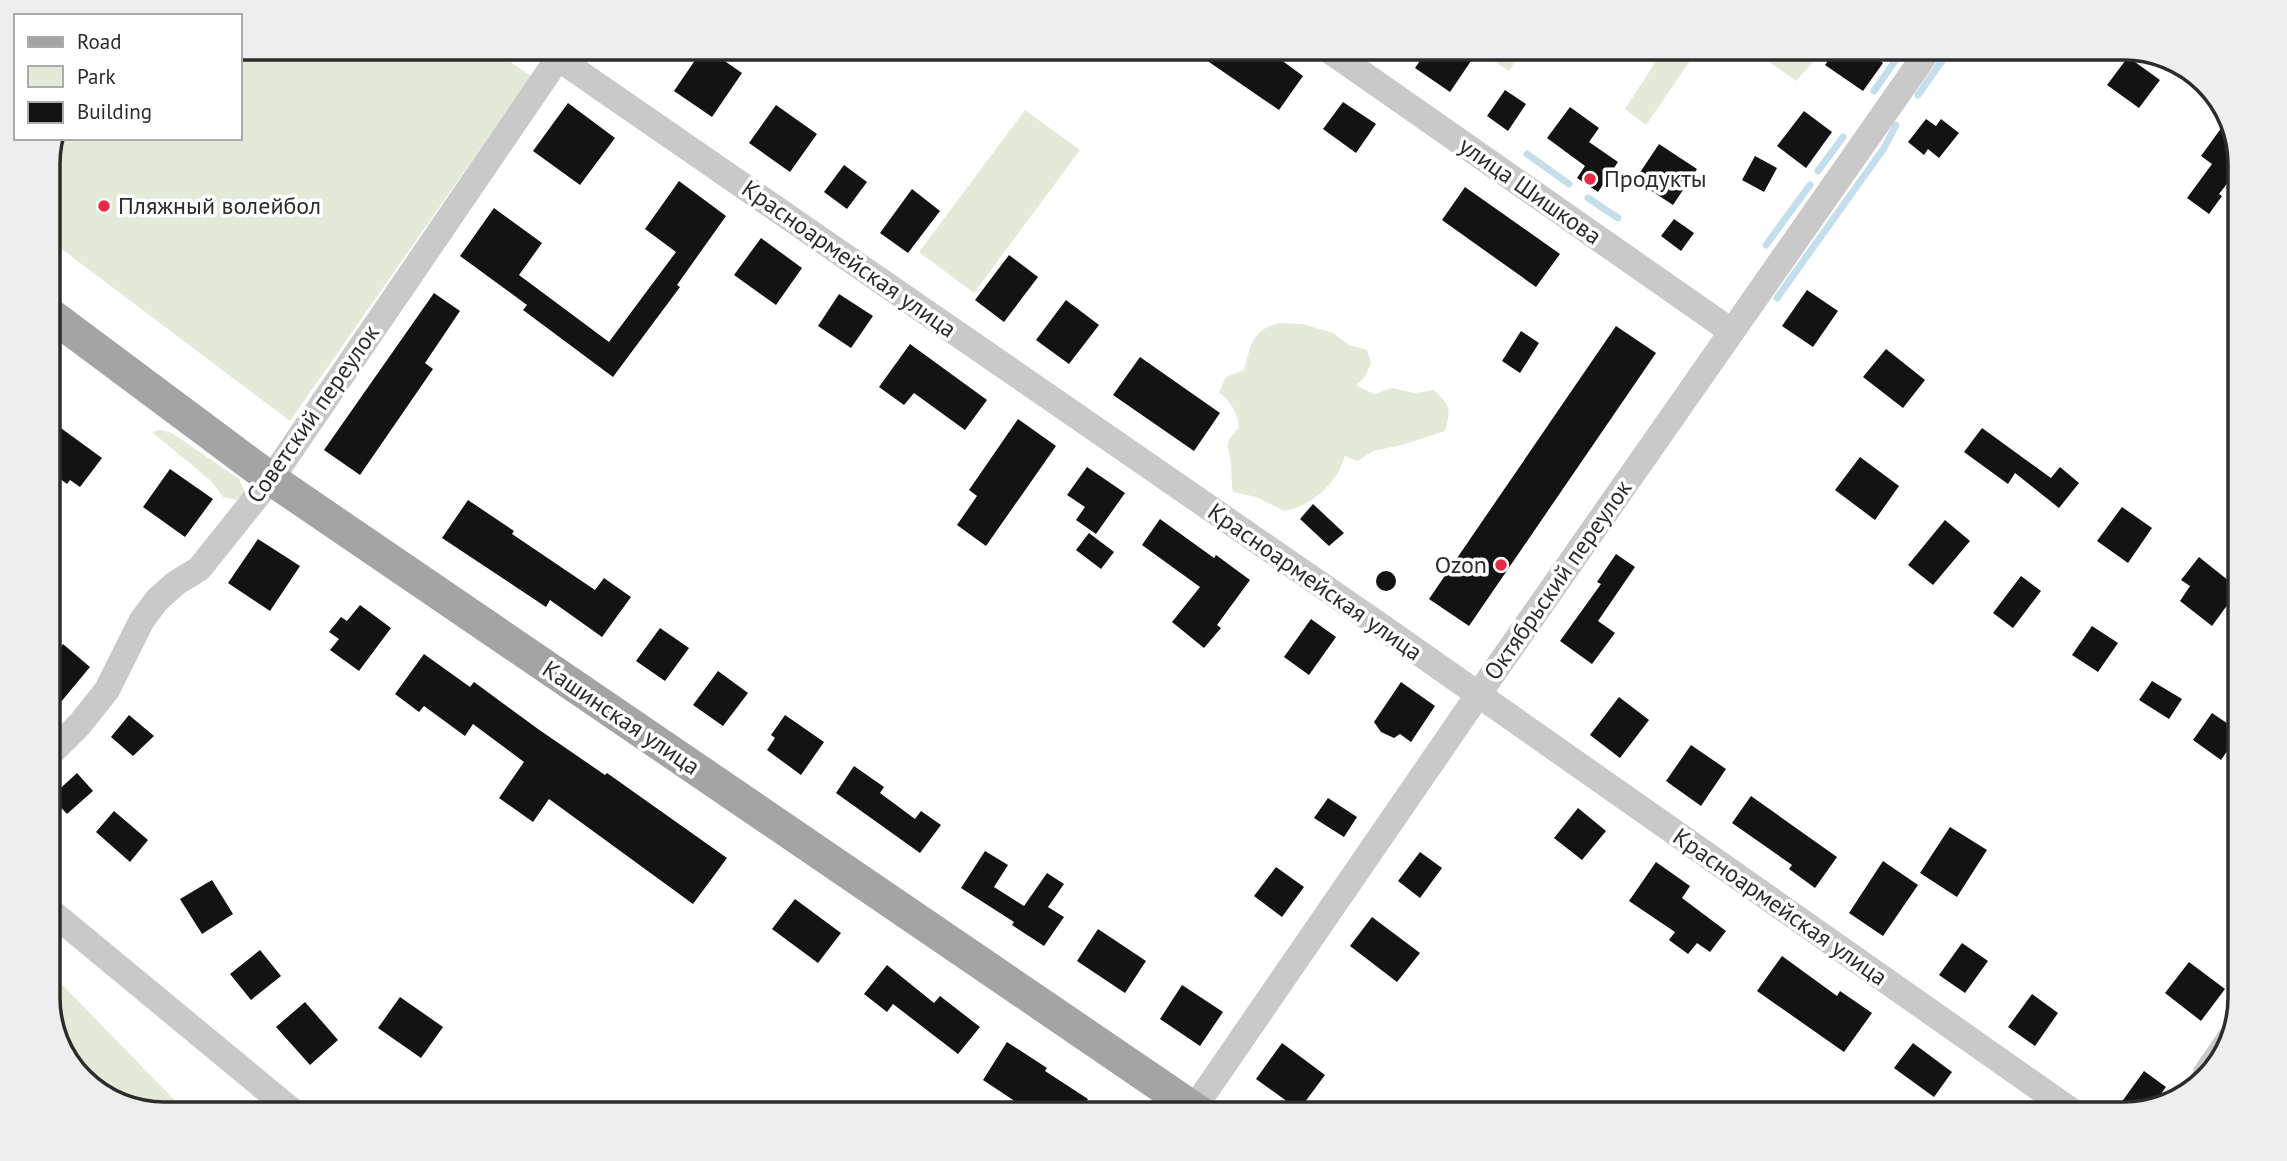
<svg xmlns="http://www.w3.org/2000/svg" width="2287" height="1161" font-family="'PT Sans',sans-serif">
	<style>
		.green { fill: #e3ead8 }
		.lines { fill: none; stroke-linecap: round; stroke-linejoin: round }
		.stream { stroke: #c4dfeb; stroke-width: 7 }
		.building { fill: #131313 }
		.minor { stroke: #c9c9c9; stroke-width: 26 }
		.major { stroke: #a4a4a4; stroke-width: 33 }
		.poi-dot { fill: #e72a46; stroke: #fff; stroke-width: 2.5 }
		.labels { text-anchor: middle; stroke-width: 7; stroke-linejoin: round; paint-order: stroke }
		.poi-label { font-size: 24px; fill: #2c2c2c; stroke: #fff; text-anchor: start }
		.street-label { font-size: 24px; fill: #2c2c2c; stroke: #fff }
		.rim { fill: none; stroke: #2c2c2c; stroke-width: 3.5 }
	</style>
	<rect width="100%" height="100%" fill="#fff"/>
	<g class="green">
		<polygon points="1664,49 1698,49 1646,125 1625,109"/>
		<polygon points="1751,49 1796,49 1813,62 1796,81"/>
		<polygon points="1477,50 1522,50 1509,71"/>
		<polygon points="499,54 531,76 290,421 47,238 47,156 56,138 240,138 240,55"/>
		<polygon points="1025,110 1080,150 974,293 919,252"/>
		<path d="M1278 323 1303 324 1333 333 1349 345 1367 350 1371 363 1365 377 1356 385 1374 394 1392 388 1415 393 1434 390C1451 406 1451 409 1445 431L1402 445 1373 451 1358 461 1345 456C1342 463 1340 472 1335 477 1323 495 1304 507 1284 511L1256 497 1233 492C1231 481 1232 475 1231 464 1229 444 1222 445 1239 428 1237 411 1232 404 1219 392L1226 377 1244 370C1251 346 1251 331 1278 323Z"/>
		<polygon points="161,430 172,433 239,479 244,490 244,495 236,500 223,497 211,481 152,432"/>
		<polygon points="48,970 187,1113 188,1114 164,1114 113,1102 67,1062 48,1005"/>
	</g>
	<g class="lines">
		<g class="stream">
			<polyline points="1874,91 1904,48"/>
			<polyline points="1918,95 1951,48"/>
			<polyline points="1527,154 1569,184"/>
			<polyline points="1818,171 1843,137"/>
			<polyline points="1588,198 1618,218"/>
			<polyline points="1766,245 1810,185"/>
			<polyline points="1777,298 1884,148 1896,125"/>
		</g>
	</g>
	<g class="building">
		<polygon points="1837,48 1863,48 1883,63 1863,91 1825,65"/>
		<polygon points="1427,50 1455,50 1471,61 1450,92 1415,68"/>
		<polygon points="1193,51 1269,51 1303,76 1279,110"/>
		<polygon points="700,53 713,53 742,73 712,117 674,91"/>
		<polygon points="2128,57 2160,80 2139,108 2107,85"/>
		<polygon points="1505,90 1526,104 1508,131 1487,116"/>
		<polygon points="1343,102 1376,124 1356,153 1323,129"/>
		<polygon points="568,103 615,138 580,185 533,151"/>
		<polygon points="776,105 817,134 790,172 749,143"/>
		<polygon points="1570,107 1599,128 1589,142 1618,162 1598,192 1577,178 1585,166 1547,138"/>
		<polygon points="1804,111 1832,132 1806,168 1777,146"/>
		<polygon points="1926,119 1936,126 1941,119 1959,133 1939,158 1928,149 1924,155 1908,142"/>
		<polygon points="2222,127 2232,135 2240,156 2240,167 2219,194 2222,196 2209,214 2187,198 2212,164 2201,156"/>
		<polygon points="1659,144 1697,169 1673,205 1635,180"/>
		<polygon points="1755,156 1777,168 1764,192 1742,180"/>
		<polygon points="844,165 867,182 847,209 824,192"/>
		<polygon points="679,181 726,216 677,285 680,287 613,377 523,310 527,305 460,256 494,208 542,243 519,275 609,342 676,252 645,229"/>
		<polygon points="1465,187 1560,254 1536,287 1442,220"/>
		<polygon points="912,189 940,211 908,253 880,233"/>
		<polygon points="1674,219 1694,233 1681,251 1661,236"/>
		<polygon points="761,238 802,268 776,305 734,275"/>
		<polygon points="1009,255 1038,277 1004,322 975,300"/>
		<polygon points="1807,290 1838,311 1813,347 1782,326"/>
		<polygon points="434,293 460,311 425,363 433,369 360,475 324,450"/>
		<polygon points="839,294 873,316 851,348 818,326"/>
		<polygon points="1066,300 1099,325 1069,364 1036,340"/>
		<polygon points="1616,326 1656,353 1469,626 1429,599"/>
		<polygon points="1521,331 1539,343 1520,373 1502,361"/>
		<polygon points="910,344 987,400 965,430 914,393 904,405 879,387"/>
		<polygon points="1886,349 1925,380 1903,408 1863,377"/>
		<polygon points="1140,357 1220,413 1194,451 1113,395"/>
		<polygon points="47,418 102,458 80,487 70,480 67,484 47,469"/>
		<polygon points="1018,419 1056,446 986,546 957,525 977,496 969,490"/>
		<polygon points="1982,428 2051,478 2060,467 2079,483 2059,508 2015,473 2008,484 1964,452"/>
		<polygon points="1860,457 1899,486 1875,520 1835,490"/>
		<polygon points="1087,467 1125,493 1096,534 1076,520 1085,507 1067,495"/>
		<polygon points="170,469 213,499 185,537 143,507"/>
		<polygon points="468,500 514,531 512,534 595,590 604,578 631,597 602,637 550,600 546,607 442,538"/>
		<polygon points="1313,504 1344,533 1329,546 1300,519"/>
		<polygon points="2122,507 2152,528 2128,563 2097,541"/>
		<polygon points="1160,519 1214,558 1216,555 1250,580 1217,625 1221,628 1204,648 1172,622 1200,587 1142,545"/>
		<polygon points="1945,520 1970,541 1933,585 1908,565"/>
		<polygon points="1089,533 1114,552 1101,569 1076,550"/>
		<polygon points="258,539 300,566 270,611 228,583"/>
		<polygon points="1616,554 1635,567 1598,621 1615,633 1592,664 1560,641 1601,584 1597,582"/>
		<polygon points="2199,557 2239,589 2212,626 2180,601 2190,586 2181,580"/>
		<circle cx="1386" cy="581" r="10"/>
		<polygon points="2021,576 2041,591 2013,628 1993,613"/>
		<polygon points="360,605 391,628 359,671 330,650 339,639 329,632 341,617 347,621"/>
		<polygon points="1311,619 1336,637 1309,675 1284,657"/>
		<polygon points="2092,626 2118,643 2098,672 2072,655"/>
		<polygon points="660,628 689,648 665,681 636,661"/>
		<polygon points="63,644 90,667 60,703 48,693 48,662"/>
		<polygon points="424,654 470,687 474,682 538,729 605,775 607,773 727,858 693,904 549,799 533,822 499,798 524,762 473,724 465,736 424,706 419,712 395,694"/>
		<polygon points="718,671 748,693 723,726 693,705"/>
		<polygon points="2152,681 2182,699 2169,719 2139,700"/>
		<polygon points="1401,682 1435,706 1411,742 1400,734 1394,738 1381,732 1374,722"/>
		<polygon points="1619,697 1649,720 1620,758 1590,735"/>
		<polygon points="2212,713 2240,732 2221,760 2193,740"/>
		<polygon points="129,715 154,736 133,756 111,737"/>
		<polygon points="785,715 824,742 801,775 767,750 775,738 771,735"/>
		<polygon points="1691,745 1726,769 1701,806 1666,781"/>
		<polygon points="854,766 884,787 880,793 915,819 921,811 941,825 920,853 836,793"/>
		<polygon points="77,773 93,791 67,814 51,797"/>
		<polygon points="1751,796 1837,857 1815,888 1789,869 1792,865 1732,823"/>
		<polygon points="1328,798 1357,817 1344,837 1314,818"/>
		<polygon points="1578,808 1606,831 1582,860 1554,838"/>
		<polygon points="114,811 148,840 130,862 96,832"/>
		<polygon points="1950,827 1987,850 1957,897 1920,873"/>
		<polygon points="985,851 1008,865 994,887 1024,906 1047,873 1064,884 1048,907 1064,917 1044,946 1012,925 1014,922 961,888"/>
		<polygon points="1420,852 1442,868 1420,898 1398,881"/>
		<polygon points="1883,861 1918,885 1883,936 1849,913"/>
		<polygon points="1656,862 1690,886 1682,898 1726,931 1710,952 1697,943 1688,954 1669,940 1675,932 1629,901"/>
		<polygon points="1276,867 1304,887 1282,917 1254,896"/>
		<polygon points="212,880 233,914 202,934 180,899"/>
		<polygon points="795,899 841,933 818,963 772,929"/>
		<polygon points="1372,917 1420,953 1397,982 1350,946"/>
		<polygon points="1098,929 1146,961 1125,993 1077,961"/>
		<polygon points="1962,943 1988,961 1965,993 1939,975"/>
		<polygon points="260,950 281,976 251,1000 230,974"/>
		<polygon points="1782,956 1837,996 1840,991 1872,1013 1844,1052 1757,991"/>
		<polygon points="2189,962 2225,989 2201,1021 2165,993"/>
		<polygon points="887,965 934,1003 940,996 980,1027 958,1054 893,1004 887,1012 864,994"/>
		<polygon points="1182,985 1223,1012 1200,1046 1160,1019"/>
		<polygon points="2032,994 2058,1013 2035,1046 2008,1027"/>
		<polygon points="400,997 443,1027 421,1058 378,1028"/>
		<polygon points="305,1002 338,1040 310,1065 276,1027"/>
		<polygon points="1007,1042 1047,1068 1045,1071 1088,1099 1079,1114 1034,1114 983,1080"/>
		<polygon points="1282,1043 1325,1075 1299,1110 1256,1079"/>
		<polygon points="1913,1043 1952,1072 1934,1097 1894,1068"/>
		<polygon points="2144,1071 2166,1087 2153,1105 2124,1114 2113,1114"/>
	</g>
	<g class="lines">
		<g class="minor">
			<polyline points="1330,51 1731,331"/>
			<polyline points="552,54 1385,629 2076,1114"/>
			<polyline points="48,756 80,724 107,690 142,620 157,600 176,583 199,569 271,479 561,54"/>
			<polyline points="48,909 296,1114"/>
			<polyline points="2206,1073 2230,1038"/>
			<polyline points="1190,1114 1478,695 1930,48"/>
		</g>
		<polyline class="major" points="47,312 271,479 1202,1114"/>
	</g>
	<g class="poi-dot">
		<circle cx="1590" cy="179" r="7"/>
		<circle cx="104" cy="206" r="7"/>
		<circle cx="1501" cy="565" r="7"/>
	</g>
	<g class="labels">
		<g class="poi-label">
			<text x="1604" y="187">Продукты</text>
			<text x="118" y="214">Пляжный волейбол</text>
			<text x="1487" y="573" text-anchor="end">Ozon</text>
		</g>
		<g class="street-label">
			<text transform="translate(1530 191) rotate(35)" y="8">улица Шишкова</text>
			<text transform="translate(849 259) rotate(35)" y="8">Красноармейская улица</text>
			<text transform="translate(313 414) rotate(-55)" y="8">Советский переулок</text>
			<text transform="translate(1558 580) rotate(-55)" y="8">Октябрьский переулок</text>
			<text transform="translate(1315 582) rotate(35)" y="8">Красноармейская улица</text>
			<text transform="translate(621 718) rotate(34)" y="8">Кашинская улица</text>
			<text transform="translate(1780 907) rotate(35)" y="8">Красноармейская улица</text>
		</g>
	</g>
	<path d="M0 0H2287V1161H0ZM164 60H2124A104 104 0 0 1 2228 164V998A104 104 0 0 1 2124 1102H164A104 104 0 0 1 60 998V164A104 104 0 0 1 164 60Z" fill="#eee" fill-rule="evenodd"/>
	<path class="rim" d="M164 60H2124A104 104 0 0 1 2228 164V998A104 104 0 0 1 2124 1102H164A104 104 0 0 1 60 998V164A104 104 0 0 1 164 60Z"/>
	<rect x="14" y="14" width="228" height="126" fill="#ffffff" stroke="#ababab" stroke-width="2"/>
	<rect x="28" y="37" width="35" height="10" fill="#a4a4a4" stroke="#ababab" stroke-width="2"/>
	<text x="77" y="49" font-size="21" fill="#2c2c2c">Road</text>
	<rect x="28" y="66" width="35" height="21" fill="#e3ead8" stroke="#ababab" stroke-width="2"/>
	<text x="77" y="84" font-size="21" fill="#2c2c2c">Park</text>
	<rect x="28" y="102" width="35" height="21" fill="#131313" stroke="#ababab" stroke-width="2"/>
	<text x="77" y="119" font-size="21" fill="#2c2c2c">Building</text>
</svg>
